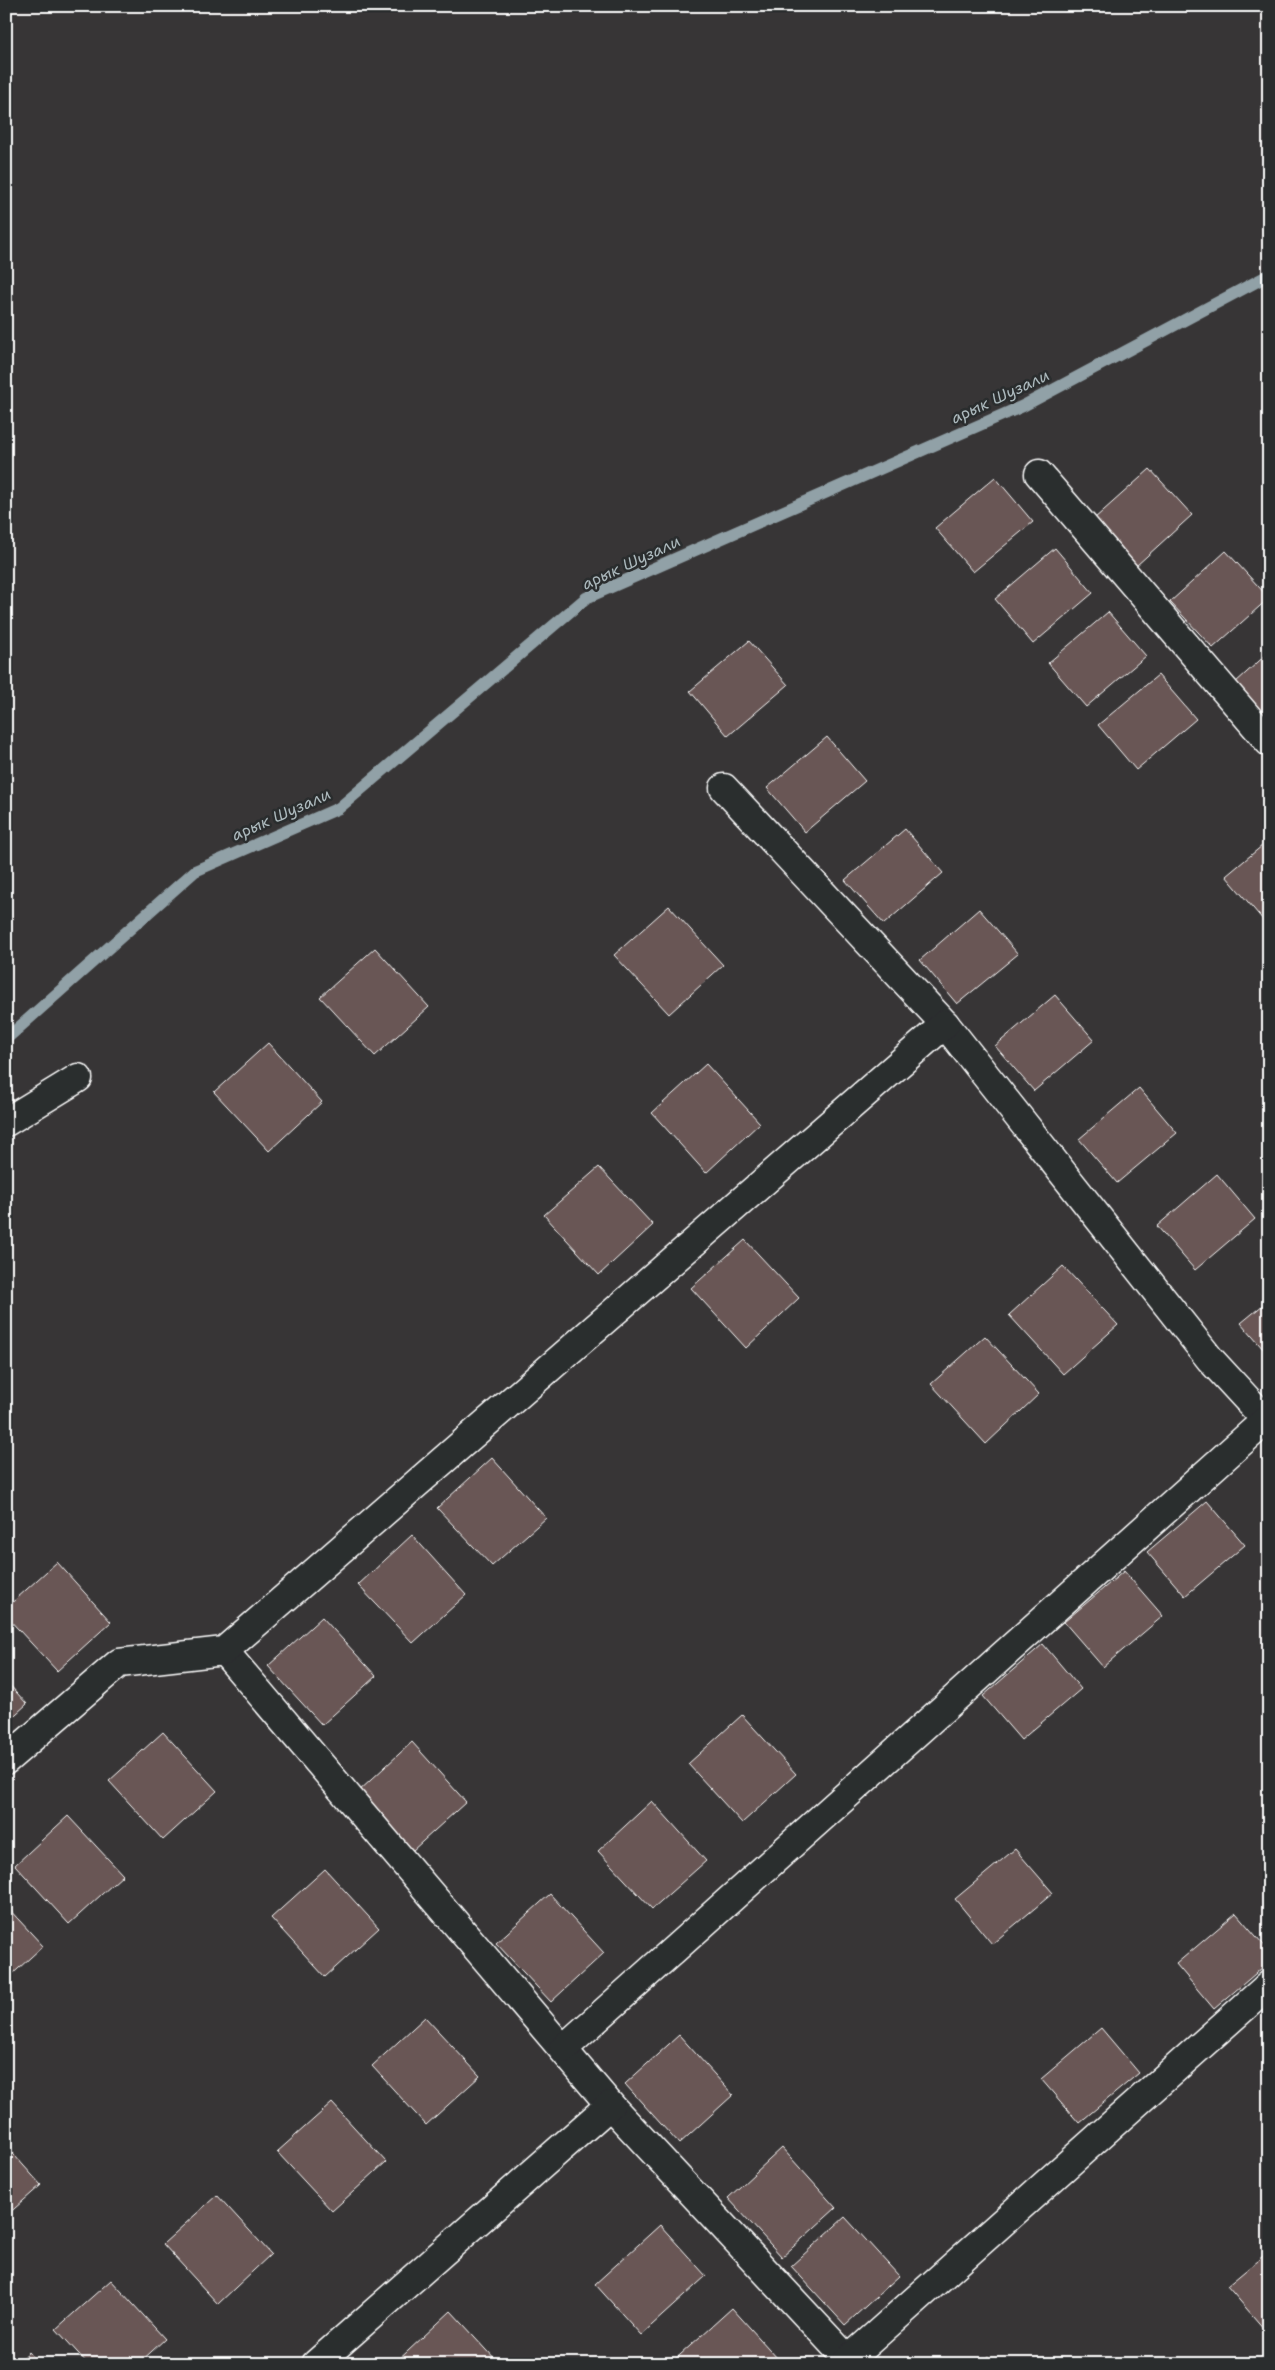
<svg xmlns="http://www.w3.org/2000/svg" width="1275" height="2370" font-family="'Shantell Sans',sans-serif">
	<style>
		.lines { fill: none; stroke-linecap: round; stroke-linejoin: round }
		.stream { stroke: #91a1a7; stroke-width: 12 }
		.building { fill: #695654; stroke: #fff }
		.minor-casing { stroke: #fff; stroke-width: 31 }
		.minor { stroke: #2a2d2e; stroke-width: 28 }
		.labels { text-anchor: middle; stroke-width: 5; stroke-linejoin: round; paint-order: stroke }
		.water-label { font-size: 16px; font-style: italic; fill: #acb9bd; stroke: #2a2d2e }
	</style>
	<rect width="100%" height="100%" fill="#373536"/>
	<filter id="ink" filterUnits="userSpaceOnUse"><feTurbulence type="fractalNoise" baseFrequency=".02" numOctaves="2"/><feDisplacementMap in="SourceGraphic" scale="10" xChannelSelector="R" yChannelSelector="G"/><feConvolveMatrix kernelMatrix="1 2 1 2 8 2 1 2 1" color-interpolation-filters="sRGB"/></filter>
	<g filter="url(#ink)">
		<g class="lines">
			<polyline class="stream" points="6,1039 195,871 339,808 586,598 1023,406 1269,275"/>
		</g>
		<g class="building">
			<polygon points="1150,469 1192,515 1136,566 1094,519"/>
			<polygon points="995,477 1033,522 973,572 935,528"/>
			<polygon points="1055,548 1093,593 1033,644 995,599"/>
			<polygon points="1226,551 1269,598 1213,648 1170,602"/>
			<polygon points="1108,612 1146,656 1086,707 1048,663"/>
			<polygon points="749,641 788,685 728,736 690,691"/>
			<polygon points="1269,652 1269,720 1235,683"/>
			<polygon points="1158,675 1196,719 1136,770 1098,725"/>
			<polygon points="827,737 865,781 805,832 767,788"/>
			<polygon points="905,829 943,873 884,924 845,880"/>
			<polygon points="1269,840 1269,917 1264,921 1226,876"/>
			<polygon points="669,906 723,965 669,1014 614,955"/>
			<polygon points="979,909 1018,954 957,1004 920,960"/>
			<polygon points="375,948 429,1007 375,1056 320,997"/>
			<polygon points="1055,995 1094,1040 1034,1091 995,1046"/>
			<polygon points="268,1043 322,1102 269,1151 214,1092"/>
			<polygon points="706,1064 760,1123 706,1173 652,1113"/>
			<polygon points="1139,1088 1177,1133 1117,1183 1079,1139"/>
			<polygon points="599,1167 653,1225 599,1275 544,1215"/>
			<polygon points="1217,1174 1255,1219 1195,1270 1157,1226"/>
			<polygon points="745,1240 799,1298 746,1348 691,1288"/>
			<polygon points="1063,1266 1118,1325 1063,1374 1009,1315"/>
			<polygon points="1269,1300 1269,1356 1241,1323"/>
			<polygon points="985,1336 1039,1394 986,1444 931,1384"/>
			<polygon points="492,1458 546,1518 492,1566 437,1508"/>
			<polygon points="1207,1501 1245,1545 1185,1596 1147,1552"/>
			<polygon points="412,1535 466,1595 413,1643 358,1585"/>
			<polygon points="57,1562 111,1622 57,1671 6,1616 6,1608"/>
			<polygon points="1124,1571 1163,1616 1103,1667 1064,1622"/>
			<polygon points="322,1617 376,1676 322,1725 268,1666"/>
			<polygon points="1043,1644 1081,1689 1021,1740 983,1696"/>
			<polygon points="6,1681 27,1704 6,1723"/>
			<polygon points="742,1715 796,1774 742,1823 688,1764"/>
			<polygon points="163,1732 217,1791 163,1840 109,1781"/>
			<polygon points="412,1742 466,1802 412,1851 358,1792"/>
			<polygon points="652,1801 706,1861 652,1909 598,1851"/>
			<polygon points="68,1816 123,1875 69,1924 15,1865"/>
			<polygon points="1015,1849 1053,1893 992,1944 955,1899"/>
			<polygon points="325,1869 379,1928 325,1977 271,1918"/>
			<polygon points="550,1894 604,1953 551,2002 496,1943"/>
			<polygon points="6,1906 43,1946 6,1980"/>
			<polygon points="1236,1913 1269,1951 1269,1962 1214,2009 1176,1964"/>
			<polygon points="425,2017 480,2076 426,2125 372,2066"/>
			<polygon points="1101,2028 1139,2073 1079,2123 1041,2079"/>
			<polygon points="679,2035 733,2095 679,2144 625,2084"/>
			<polygon points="1269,2037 1269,2050 1262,2043"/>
			<polygon points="332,2103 386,2162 332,2211 277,2152"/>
			<polygon points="6,2146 41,2185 6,2216"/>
			<polygon points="782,2148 836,2208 782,2257 728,2198"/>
			<polygon points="217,2195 271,2254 218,2304 163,2244"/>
			<polygon points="845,2217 899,2276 845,2325 791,2266"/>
			<polygon points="660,2225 706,2276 641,2335 595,2284"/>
			<polygon points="1269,2251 1269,2327 1265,2330 1227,2286"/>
			<polygon points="111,2280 165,2339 138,2364 88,2364 56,2329"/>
			<polygon points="732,2308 778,2359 772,2364 670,2364"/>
			<polygon points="451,2311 498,2362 394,2364"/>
			<polygon points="29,2352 40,2364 16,2364"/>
			<polygon points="988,2356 994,2364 979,2364"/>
		</g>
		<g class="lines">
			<defs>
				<g id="minor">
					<polyline points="1039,474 1269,742"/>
					<polyline points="724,788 945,1024 1210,1359 1269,1423"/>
					<polyline points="6,1122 78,1078"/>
					<polyline points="224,1651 610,2105 852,2364"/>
					<polyline points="6,1760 119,1663 224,1651 945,1024"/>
					<polyline points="563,2049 1266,1420"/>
					<polyline points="848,2360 1269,1985"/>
					<polyline points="316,2364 610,2105"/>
				</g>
			</defs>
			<use href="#minor" class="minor-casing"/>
			<use href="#minor" class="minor"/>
		</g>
	</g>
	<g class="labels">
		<g class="water-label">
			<text transform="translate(1000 396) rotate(-25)" y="6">арык Шузали</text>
			<text transform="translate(631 562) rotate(-25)" y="6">арык Шузали</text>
			<text transform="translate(281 814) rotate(-24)" y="6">арык Шузали</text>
		</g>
	</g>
	<rect width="1275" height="2370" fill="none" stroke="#2a2d2e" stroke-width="25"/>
	<rect x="12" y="12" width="1250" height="2345" fill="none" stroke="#fff" stroke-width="2" filter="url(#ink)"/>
</svg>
